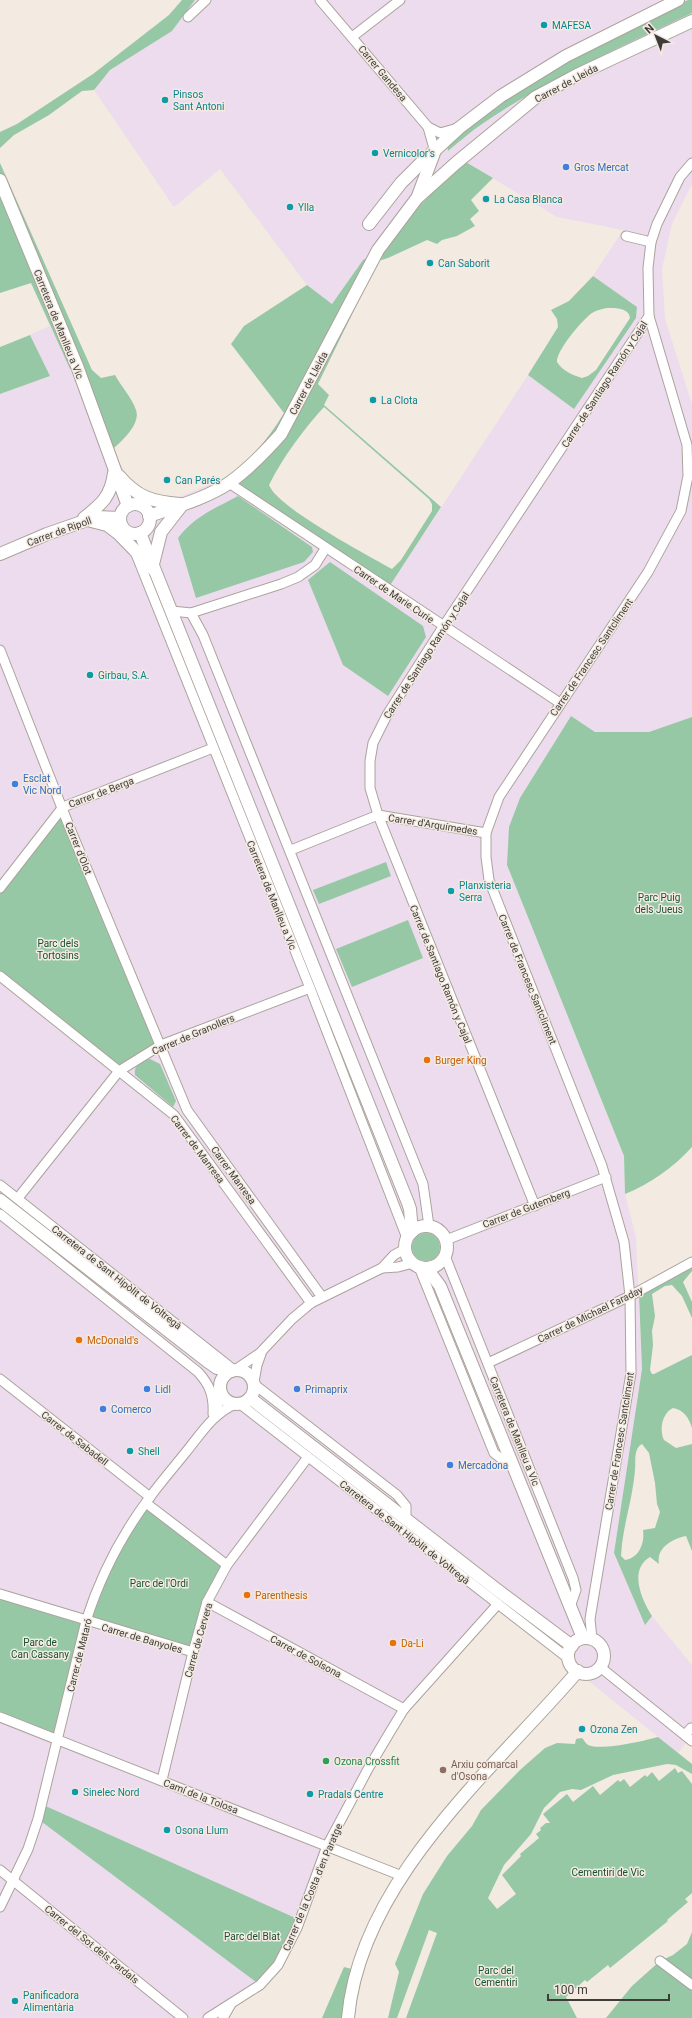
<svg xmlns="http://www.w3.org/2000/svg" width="692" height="2018" font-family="Roboto,sans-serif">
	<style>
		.industrial { fill: #eddced }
		.green { fill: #96c8a6; fill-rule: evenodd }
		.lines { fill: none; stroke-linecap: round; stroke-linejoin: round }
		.street-casing { stroke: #aba39b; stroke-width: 11 }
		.secondary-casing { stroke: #aba39b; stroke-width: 14 }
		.street { stroke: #fff; stroke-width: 9 }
		.secondary { stroke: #fff; stroke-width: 12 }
		.culture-dot { fill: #0f9aa8; stroke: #f3eae2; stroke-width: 1.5 }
		.shop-dot { fill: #3f7fe0; stroke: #f3eae2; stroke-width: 1.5 }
		.food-dot { fill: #e8710a; stroke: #f3eae2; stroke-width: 1.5 }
		.leisure-dot { fill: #2e9e5b; stroke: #f3eae2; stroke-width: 1.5 }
		.education-dot { fill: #8d6e63; stroke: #f3eae2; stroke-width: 1.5 }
		.labels { text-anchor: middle; stroke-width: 3; stroke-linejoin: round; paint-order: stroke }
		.culture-label { font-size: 10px; fill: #0d838f; stroke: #f3eae2; text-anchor: start }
		.street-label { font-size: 10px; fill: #3f3c38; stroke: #f3eae2 }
		.shop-label { font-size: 10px; fill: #366cbe; stroke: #f3eae2; text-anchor: start }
		.park-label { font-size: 10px; fill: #165130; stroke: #f3eae2 }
		.food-label { font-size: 10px; fill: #c56008; stroke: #f3eae2; text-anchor: start }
		.leisure-label { font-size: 10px; fill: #27864d; stroke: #f3eae2; text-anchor: start }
		.education-label { font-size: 10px; fill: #785e54; stroke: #f3eae2; text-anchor: start }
	</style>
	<rect width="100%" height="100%" fill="#f3eae2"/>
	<polygon class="industrial" points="195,0 692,0 692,184 672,224 662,269 665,319 692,404 692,717 649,732 595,732 571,716 507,865 624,1156 625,1194 636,1238 642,1369 614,1553 645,1624 652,1616 692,1665 692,1735 678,1753 498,1608 404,1709 367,1769 279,1962 216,2018 0,2018 0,394 50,376 30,335 50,326 70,369 83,363 113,449 119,462 134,485 147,495 172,500 227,477 389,587 528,375 574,408 636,318 637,307 593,276 623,230 557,217 464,161 384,249 363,260 332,304 307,285 220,169 174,207 94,90 110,70 172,31"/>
	<g class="green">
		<polygon points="182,0 195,0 172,31 110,70 94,90 82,91 49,115 14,135 0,148 0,132 17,124 93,74 169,15"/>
		<path d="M688 0H692V13C621 47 547 79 482 124 470 132 459 142 448 151L447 144C517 81 604 41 688 0Z"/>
		<path d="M464 161 493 178 471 200 479 211 470 219 475 226 457 236 442 240 437 244 427 240 388 258 378 261 318 384 329 395 324 405 441 507 389 587 227 477C251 460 269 438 284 413L231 344 244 326 307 285 332 304 363 260 384 249 420 205ZM324 407 429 499 432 504V511L401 560 392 569C367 555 278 508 269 485 283 457 303 430 324 407Z"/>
		<path d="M0 163 92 370 101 378 115 375C121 386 132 398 136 410 141 424 122 441 113 449L83 364 70 369 31 283 0 293Z"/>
		<path d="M593 276 637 307 636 318 574 409 528 375 558 327 557 319 551 310 569 301ZM607 308C616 308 629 308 630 318L596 370 588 376 582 378C572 375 563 371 557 362 556 351 582 320 592 313 597 310 602 309 607 308Z"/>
		<polygon points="30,335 50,376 0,394 0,347"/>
		<path d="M238 496 312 547 313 552 304 562 196 598 178 538C195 516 214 509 238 496Z"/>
		<polygon points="330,562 423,626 426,637 388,696 343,665 308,580"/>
		<path d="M571 716 595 732H649L692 717V1147C674 1167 650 1184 625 1194L624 1156 507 865 509 827 520 798Z"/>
		<polygon points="63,807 161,1045 119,1071 0,976 0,888"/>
		<polygon points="386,862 391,876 319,904 313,890"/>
		<polygon points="408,920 423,958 352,987 336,949"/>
		<path d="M150 1059 160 1064 176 1101 173 1107 135 1075C133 1066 141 1060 150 1059Z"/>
		<circle cx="426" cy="1247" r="14"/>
		<path d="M692 1267V1271L683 1282 692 1302V1318L682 1296 672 1285 665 1286 652 1294 655 1316 652 1331 653 1345 650 1370 652 1374H654L692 1355V1428C689 1418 684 1410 673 1408 662 1413 659 1430 664 1440L676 1448 692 1444V1551L686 1536C672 1539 656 1548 659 1564L650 1557C628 1570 642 1600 652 1616L645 1625 614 1553 642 1369 639 1295ZM642 1444 649 1453 655 1483 657 1504 660 1512 655 1528 643 1530C645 1543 639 1558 625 1560L621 1556 622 1544C625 1520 633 1495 635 1470 636 1462 633 1449 642 1444Z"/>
		<polygon points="146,1503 227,1565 207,1602 193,1652 86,1621 56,1739 0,1717 0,1594 86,1621 94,1596"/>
		<path d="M658 1737 692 1764V1774L676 1765 667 1764 613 1775 581 1790 572 1789 560 1792 544 1808 531 1834 504 1865 488 1898 497 1909 516 1894 502 1875 521 1856 520 1854 539 1838 536 1834 541 1830 540 1828 546 1823H550L543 1814 567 1794 573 1802 593 1786 600 1795 618 1780 620 1782 624 1779 630 1787 645 1775 647 1777 652 1772 659 1781 675 1768 678 1773 682 1771 692 1784V1893L685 1899 688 1902 667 1920 668 1921 610 1968 608 1965 587 1982 585 1980 566 1997 577 2018H406L437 1933 429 1930 397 2018H388L399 1972 395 1964 423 1894 447 1856 472 1826 481 1810 520 1770 545 1748 557 1743 575 1744 576 1739 582 1738C584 1740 586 1744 588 1745 601 1751 644 1741 658 1737Z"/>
		<polygon points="41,1804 300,1920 297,1928 260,1985 38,1819"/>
		<polygon points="692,1932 692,2018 606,2018 632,1986 660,1961 673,1955 687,1944"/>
		<polygon points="344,1967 352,1969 343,2018 322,2018"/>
	</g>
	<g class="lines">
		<defs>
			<g id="street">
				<polyline points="320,0 428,127 435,152"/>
				<polyline points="188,17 206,0"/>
				<polyline points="352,37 400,0"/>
				<polyline points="428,127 440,133 458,128"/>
				<polyline points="626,236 651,242"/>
				<polyline points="229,483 560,703"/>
				<polyline points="136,554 310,988 407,1238"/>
				<polyline points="172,611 191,613 281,584 298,577 315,565 325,549"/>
				<polyline points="191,613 203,635 423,1184 429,1226"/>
				<polyline points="0,650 69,826 187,1110 322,1297"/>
				<polyline points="291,850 378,815 486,833"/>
				<polyline points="0,888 63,807 213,748"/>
				<polyline points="0,976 174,1115 311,1303"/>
				<polyline points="0,1185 234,1370"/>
				<polyline points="18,1198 119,1071 161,1045 310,988"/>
				<polyline points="535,1206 378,815 370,788 370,761 373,743 387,715 443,627 649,316"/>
				<path d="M0 1214 198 1372C210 1385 214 1396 213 1414"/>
				<polyline points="446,1240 606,1177"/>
				<polyline points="445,1256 573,1578 576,1590 570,1607"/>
				<polyline points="419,1267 494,1453 503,1460 512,1462"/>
				<polyline points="382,1268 398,1267 413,1263"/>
				<polyline points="488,1363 630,1296 692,1262"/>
				<polyline points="235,1370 260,1353 292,1319 311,1303 382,1268 394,1255 405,1249"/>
				<polyline points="0,1379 150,1497"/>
				<polyline points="254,1382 257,1365 261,1354"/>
				<polyline points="254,1384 397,1495 406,1506 406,1520"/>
				<polyline points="240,1404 569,1659"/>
				<polyline points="215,1411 222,1395"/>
				<polyline points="146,1503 227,1565"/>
				<polyline points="0,1594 193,1652"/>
				<polyline points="207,1602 404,1709"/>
				<polyline points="592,1639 590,1619 631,1373 630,1296 624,1242 602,1166 489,880 486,857 486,833 499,797 648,572 681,511 688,476 687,445 649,316 648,268 651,242 657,224 680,177 692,163"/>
				<polyline points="600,1667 692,1741"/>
				<polyline points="0,1717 402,1876"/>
				<polyline points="685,1735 691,1728 692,1729"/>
				<polyline points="162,1780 193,1652 207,1602 227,1565 308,1457"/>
				<polyline points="0,1870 183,2018"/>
				<path d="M0 1907 28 1849 38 1819 86 1621C100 1577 122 1534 150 1497 161 1482 174 1467 186 1452 200 1435 214 1412 236 1404"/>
				<polyline points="660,1961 692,1985"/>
				<polyline points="208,2018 260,1985 278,1965 297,1928 327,1846 368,1769 390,1732 404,1709 498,1604"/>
				<polyline points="223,2018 231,2004"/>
			</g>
			<g id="secondary">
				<polyline points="0,180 77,366 128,506"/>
				<polyline points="418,196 434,153"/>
				<polyline points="369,224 401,183 420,164 459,128 501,96 566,56 678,0"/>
				<path d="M119 476C137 497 152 502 180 504"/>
				<circle cx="135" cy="519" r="15"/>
				<path d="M149 516C175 507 207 498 229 483 249 469 265 452 281 434L378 250 417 198 456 163 536 97 577 75 692 21"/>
				<path d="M84 518C102 504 111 496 114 473"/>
				<polyline points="91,521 107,525 119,534 153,569"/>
				<polyline points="140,533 408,1203 410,1209 412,1232"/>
				<polyline points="0,554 47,534 96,517 120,518"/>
				<polyline points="153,564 161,532 182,505"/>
				<polyline points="0,1200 207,1361 217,1368 231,1371"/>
				<circle cx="426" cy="1247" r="21"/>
				<polyline points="424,1268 431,1274 440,1286 583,1638"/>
				<circle cx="237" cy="1387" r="17"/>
				<polyline points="250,1398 496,1589 572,1646"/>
				<circle cx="586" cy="1656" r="18"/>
				<path d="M348 2018C360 1880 493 1770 578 1671"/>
			</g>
		</defs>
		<use href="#street" class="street-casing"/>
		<use href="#secondary" class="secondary-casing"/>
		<use href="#street" class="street"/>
		<use href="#secondary" class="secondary"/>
	</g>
	<g class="culture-dot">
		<circle cx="544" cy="25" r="4"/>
		<circle cx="165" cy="100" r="4"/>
		<circle cx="375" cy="153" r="4"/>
		<circle cx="486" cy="199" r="4"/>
		<circle cx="290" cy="207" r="4"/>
		<circle cx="430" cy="263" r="4"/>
		<circle cx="373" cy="400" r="4"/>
		<circle cx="167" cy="480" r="4"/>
		<circle cx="90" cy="675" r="4"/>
		<circle cx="451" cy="891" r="4"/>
		<circle cx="130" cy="1451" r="4"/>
		<circle cx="582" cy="1729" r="4"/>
		<circle cx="75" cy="1792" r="4"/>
		<circle cx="310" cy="1794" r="4"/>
		<circle cx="167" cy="1830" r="4"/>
		<circle cx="15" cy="2001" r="4"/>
	</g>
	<g class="shop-dot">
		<circle cx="566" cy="167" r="4"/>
		<circle cx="15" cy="784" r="4"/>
		<circle cx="147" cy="1389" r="4"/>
		<circle cx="297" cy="1389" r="4"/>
		<circle cx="103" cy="1409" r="4"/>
		<circle cx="450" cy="1465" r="4"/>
	</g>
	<g class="food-dot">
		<circle cx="427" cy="1060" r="4"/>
		<circle cx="79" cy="1340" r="4"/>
		<circle cx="247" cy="1595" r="4"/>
		<circle cx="393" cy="1643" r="4"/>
	</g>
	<circle class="leisure-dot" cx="326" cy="1761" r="4"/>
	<circle class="education-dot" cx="443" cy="1770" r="4"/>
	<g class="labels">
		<g class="culture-label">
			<text x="552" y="29">MAFESA</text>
			<text x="173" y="98">Pinsos<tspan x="173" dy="12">Sant Antoni</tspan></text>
			<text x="383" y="157">Vernicolor's</text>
			<text x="494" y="203">La Casa Blanca</text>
			<text x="298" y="211">Ylla</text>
			<text x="438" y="267">Can Saborit</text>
			<text x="381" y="404">La Clota</text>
			<text x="175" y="484">Can Parés</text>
			<text x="98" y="679">Girbau, S.A.</text>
			<text x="459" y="889">Planxisteria<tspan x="459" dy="12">Serra</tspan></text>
			<text x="138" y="1455">Shell</text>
			<text x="590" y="1733">Ozona Zen</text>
			<text x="83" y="1796">Sinelec Nord</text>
			<text x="318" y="1798">Pradals Centre</text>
			<text x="175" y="1834">Osona Llum</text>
			<text x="23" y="1999">Panificadora<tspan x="23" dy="12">Alimentària</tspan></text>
		</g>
		<g class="street-label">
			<text transform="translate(383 73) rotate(50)" y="4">Carrer Gandesa</text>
			<text transform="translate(566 83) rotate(-28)" y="4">Carrer de Lleida</text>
			<text transform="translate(59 324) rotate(68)" y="4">Carretera de Manlleu a Vic</text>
			<text transform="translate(308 383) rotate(-62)" y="4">Carrer de Lleida</text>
			<text transform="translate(604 384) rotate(-57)" y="4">Carrer de Santiago Ramón y Cajal</text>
			<text transform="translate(59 531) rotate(-20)" y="4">Carrer de Ripoll</text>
			<text transform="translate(394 594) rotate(34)" y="4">Carrer de Marie Curie</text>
			<text transform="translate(426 655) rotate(-57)" y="4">Carrer de Santiago Ramón y Cajal</text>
			<text transform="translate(591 657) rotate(-56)" y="4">Carrer de Francesc Santcliment</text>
			<text transform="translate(101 792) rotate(-21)" y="4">Carrer de Berga</text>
			<text transform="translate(433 824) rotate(9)" y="4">Carrer d'Arquímedes</text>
			<text transform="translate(79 848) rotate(68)" y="4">Carrer d'Olot</text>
			<text transform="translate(272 895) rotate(68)" y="4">Carretera de Manlleu a Vic</text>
			<text transform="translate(441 974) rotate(68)" y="4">Carrer de Santiago Ramón y Cajal</text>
			<text transform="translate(528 979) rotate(68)" y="4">Carrer de Francesc Santcliment</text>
			<text transform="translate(193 1034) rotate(-23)" y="4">Carrer de Granollers</text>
			<text transform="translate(198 1149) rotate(53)" y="4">Carrer de Manresa</text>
			<text transform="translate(234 1175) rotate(54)" y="4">Carrer Manresa</text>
			<text transform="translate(526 1208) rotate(-21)" y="4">Carrer de Gutemberg</text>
			<text transform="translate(117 1277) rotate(38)" y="4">Carretera de Sant Hipòlit de Voltregà</text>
			<text transform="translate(590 1314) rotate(-26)" y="4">Carrer de Michael Faraday</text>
			<text transform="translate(515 1431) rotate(68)" y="4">Carretera de Manlleu a Vic</text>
			<text transform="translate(75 1438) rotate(38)" y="4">Carrer de Sabadell</text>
			<text transform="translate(619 1441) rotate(-81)" y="4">Carrer de Francesc Santcliment</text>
			<text transform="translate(405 1532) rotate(38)" y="4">Carretera de Sant Hipòlit de Voltregà</text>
			<text transform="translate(142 1638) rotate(16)" y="4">Carrer de Banyoles</text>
			<text transform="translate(198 1640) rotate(-74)" y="4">Carrer de Cervera</text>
			<text transform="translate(79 1655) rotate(-76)" y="4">Carrer de Mataró</text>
			<text transform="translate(306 1656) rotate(28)" y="4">Carrer de Solsona</text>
			<text transform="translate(201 1796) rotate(21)" y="4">Camí de la Tolosa</text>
			<text transform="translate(312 1887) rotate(-67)" y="4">Carrer de la Costa d'en Paratge</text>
			<text transform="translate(92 1944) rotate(39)" y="4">Carrer del Sot dels Pardals</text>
		</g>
		<g class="shop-label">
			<text x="574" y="171">Gros Mercat</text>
			<text x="23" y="782">Esclat<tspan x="23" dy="12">Vic Nord</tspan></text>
			<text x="155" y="1393">Lidl</text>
			<text x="305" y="1393">Primaprix</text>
			<text x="111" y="1413">Comerco</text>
			<text x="458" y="1469">Mercadona</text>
		</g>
		<g class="park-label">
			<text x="659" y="901">Parc Puig<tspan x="659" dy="12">dels Jueus</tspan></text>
			<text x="58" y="947">Parc dels<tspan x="58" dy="12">Tortosins</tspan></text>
			<text x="159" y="1587">Parc de l'Ordi</text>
			<text x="40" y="1646">Parc de<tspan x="40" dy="12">Can Cassany</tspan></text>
			<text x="608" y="1876">Cementiri de Vic</text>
			<text x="252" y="1940">Parc del Blat</text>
			<text x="496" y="1974">Parc del<tspan x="496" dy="12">Cementiri</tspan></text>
		</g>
		<g class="food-label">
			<text x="435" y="1064">Burger King</text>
			<text x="87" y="1344">McDonald's</text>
			<text x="255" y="1599">Parenthesis</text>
			<text x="401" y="1647">Da-Li</text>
		</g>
		<g class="leisure-label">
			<text x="334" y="1765">Ozona Crossfit</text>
		</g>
		<g class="education-label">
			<text x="451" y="1768">Arxiu comarcal<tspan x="451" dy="12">d'Osona</tspan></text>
		</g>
	</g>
	<g transform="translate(656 36) rotate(318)" stroke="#f3eae2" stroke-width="3" paint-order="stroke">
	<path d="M0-3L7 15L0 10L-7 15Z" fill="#3f3c38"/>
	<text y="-6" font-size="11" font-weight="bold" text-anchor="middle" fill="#3f3c38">N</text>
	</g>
	<path d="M548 1994v6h121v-6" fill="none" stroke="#3f3c38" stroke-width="2"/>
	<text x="554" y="1994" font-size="12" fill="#3f3c38" stroke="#f3eae2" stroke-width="3" paint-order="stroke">100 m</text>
</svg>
